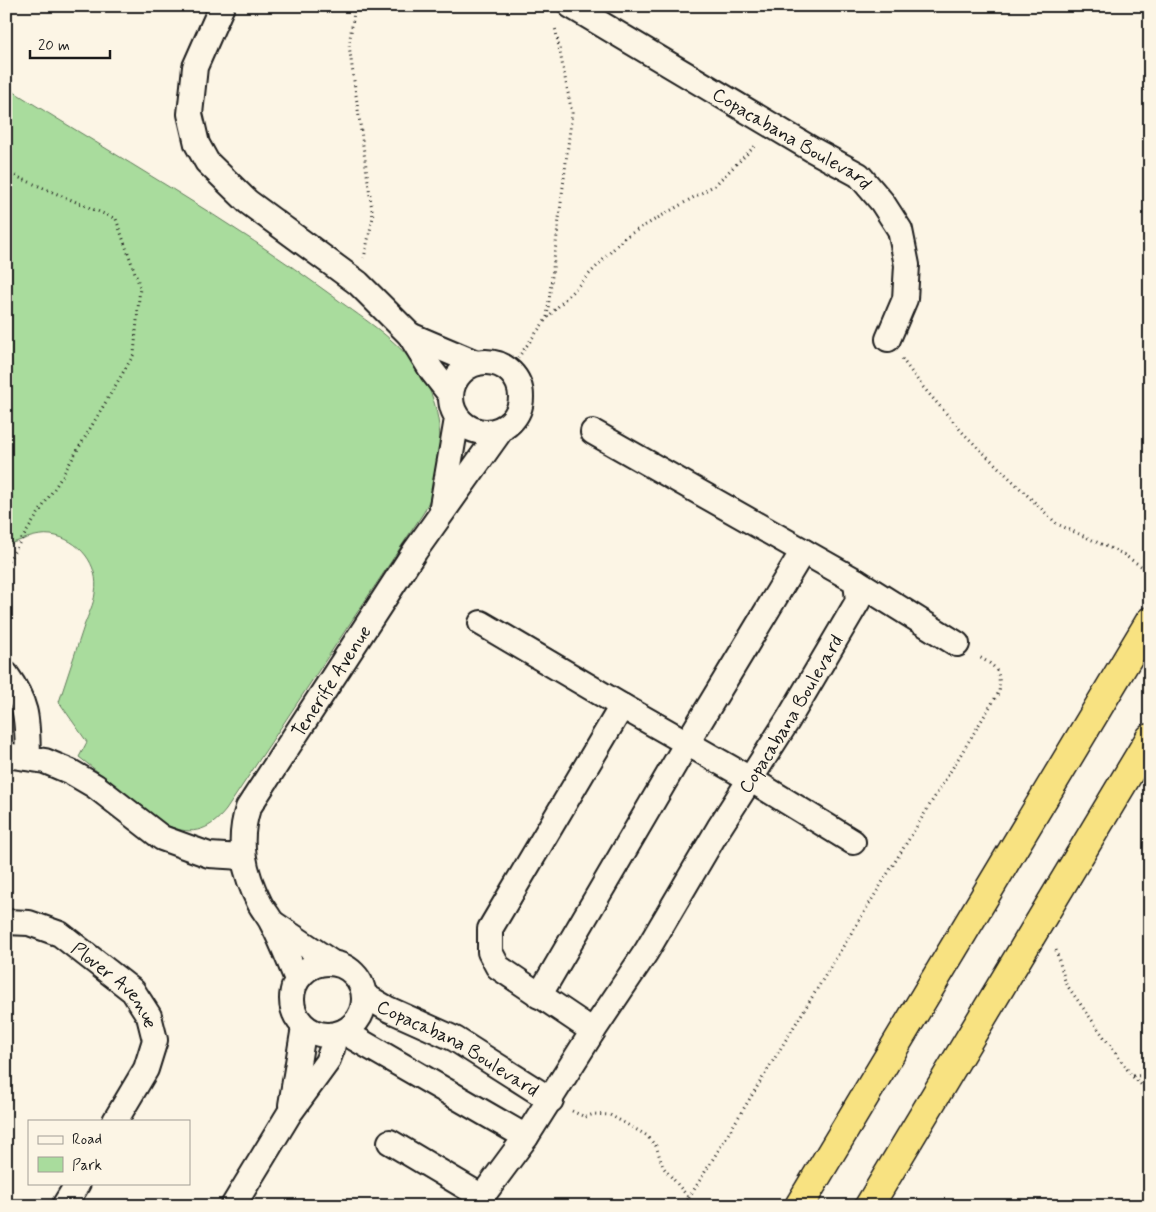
<svg xmlns="http://www.w3.org/2000/svg" width="1156" height="1212" font-family="Mynerve,sans-serif">
	<style>
		.green { fill: #a9dc9d; stroke: #627c5c }
		.lines { fill: none; stroke-linecap: round; stroke-linejoin: round }
		.street-casing { stroke: #1c1c1c; stroke-width: 28 }
		.highway-casing { stroke: #1c1c1c; stroke-width: 31 }
		.path { stroke: #1c1c1c; stroke-width: 3; stroke-dasharray: 1 4; stroke-linecap: butt }
		.street { stroke: #fcf5e5; stroke-width: 24 }
		.highway { stroke: #f8e281; stroke-width: 28 }
		.labels { text-anchor: middle; stroke-width: 4; stroke-linejoin: round; paint-order: stroke }
		.street-label { font-size: 19px; fill: #1c1c1c; stroke: #fcf5e5 }
	</style>
	<rect width="100%" height="100%" fill="#fcf5e5"/>
	<filter id="ink" filterUnits="userSpaceOnUse"><feTurbulence type="fractalNoise" baseFrequency=".02" numOctaves="2"/><feDisplacementMap in="SourceGraphic" scale="10" xChannelSelector="R" yChannelSelector="G"/><feConvolveMatrix kernelMatrix="1 2 1 2 8 2 1 2 1" color-interpolation-filters="sRGB"/></filter>
	<g filter="url(#ink)">
		<path class="green" d="M6 87C116 156 230 220 334 297 366 321 402 342 423 377 443 411 444 454 433 491 431 498 427 505 424 512L226 810C209 832 188 837 163 823L79 757 87 742 59 702C67 677 76 651 84 626 88 615 94 604 95 593 100 565 79 539 51 535 36 533 20 541 6 545Z"/>
		<g class="lines">
			<defs>
				<g id="street">
					<polyline points="222,6 195,67 190,114 197,144 207,162 248,202 358,283 410,335 432,371 450,394"/>
					<path id="s1" d="M571 6 813 150 859 175 882 202 900 230 907 265 905 299 888 339"/>
					<polyline points="410,335 476,363"/>
					<circle cx="486" cy="397" r="35"/>
					<polyline points="442,506 457,419"/>
					<polyline points="856,581 957,644"/>
					<polyline points="481,623 622,706"/>
					<path d="M6 674C29 706 27 721 28 758"/>
					<polyline points="6,755 45,761 71,772 95,786 162,838 209,855 242,857"/>
					<path id="s2" d="M6 922 29 923 60 934 133 991 149 1016 155 1040 146 1069 115 1121"/>
					<polyline points="273,923 331,962"/>
					<circle cx="328" cy="999" r="36"/>
					<path id="s3" d="M297 979C289 961 282 941 272 923 269 916 263 910 260 904 244 873 237 842 248 808L415 551 501 430"/>
					<path id="s4" d="M364 995 388 1009 455 1039 551 1100"/>
					<polyline points="539,996 687,743 803,551"/>
					<polyline points="593,1031 498,967 490,952 490,929 622,706 750,779 853,842"/>
					<polyline points="344,1032 526,1137"/>
					<polyline points="291,1105 304,1027"/>
					<polyline points="390,1142 481,1196"/>
					<polyline points="64,1206 78,1183"/>
					<polyline points="233,1206 289,1114 327,1062 332,1049 335,1035"/>
					<path id="s5" d="M475 1206 526 1137 593 1031 646 952 719 828 788 720 858 601 856 581 593 432"/>
				</g>
				<g id="highway">
					<polyline points="799,1206 1150,621"/>
					<polyline points="869,1206 1150,738"/>
				</g>
			</defs>
			<use href="#street" class="street-casing"/>
			<use href="#highway" class="highway-casing"/>
			<g class="path">
				<polyline points="355,6 349,45 373,217 364,258"/>
				<polyline points="6,172 116,219 140,287 134,354 61,478 6,564"/>
				<polyline points="547,317 572,113 555,27"/>
				<polyline points="902,359 922,386 965,435 1057,524 1121,553 1150,572"/>
				<polyline points="509,370 547,318 625,237 715,185 756,145"/>
				<polyline points="1056,950 1066,984 1132,1076 1150,1093"/>
				<polyline points="1133,1076 1150,1075"/>
				<polyline points="572,1111 585,1117 594,1114 610,1115 646,1135 656,1146 663,1167 689,1198 683,1206"/>
				<path d="M689 1198 999 692C1001 670 996 666 977 656"/>
			</g>
			<use href="#street" class="street"/>
			<use href="#highway" class="highway"/>
		</g>
	</g>
	<g class="labels">
		<g class="street-label">
			<text dy="7" stroke="none"><textPath href="#s1" startOffset="258">Copacabana Boulevard</textPath></text>
			<text dy="7" stroke="none"><textPath href="#s3" startOffset="335">Tenerife Avenue</textPath></text>
			<text dy="7" stroke="none"><textPath href="#s5" startOffset="585">Copacabana Boulevard</textPath></text>
			<text dy="7" stroke="none"><textPath href="#s2" startOffset="132">Plover Avenue</textPath></text>
			<text dy="7" stroke="none"><textPath href="#s4" startOffset="108">Copacabana Boulevard</textPath></text>
		</g>
	</g>
	<rect width="1156" height="1212" fill="none" stroke="#fcf5e5" stroke-width="25"/>
	<rect x="12" y="12" width="1131" height="1187" fill="none" stroke="#1c1c1c" stroke-width="2" filter="url(#ink)"/>
	<rect x="28" y="1120" width="162" height="65" fill="#fcf5e5" stroke="#a29e95"/>
	<rect x="38" y="1136" width="25" height="8" fill="#fcf5e5" stroke="#a29e95"/>
	<text x="72" y="1144" font-size="15" fill="#1c1c1c">Road</text>
	<rect x="38" y="1157" width="25" height="15" fill="#a9dc9d" stroke="#a29e95"/>
	<text x="72" y="1170" font-size="15" fill="#1c1c1c">Park</text>
	<path d="M30 50v8h80v-8" fill="none" stroke="#1c1c1c" stroke-width="2.5"/>
	<text x="38" y="50" font-size="15" fill="#1c1c1c" stroke="#fcf5e5" stroke-width="4" paint-order="stroke">20 m</text>
</svg>
